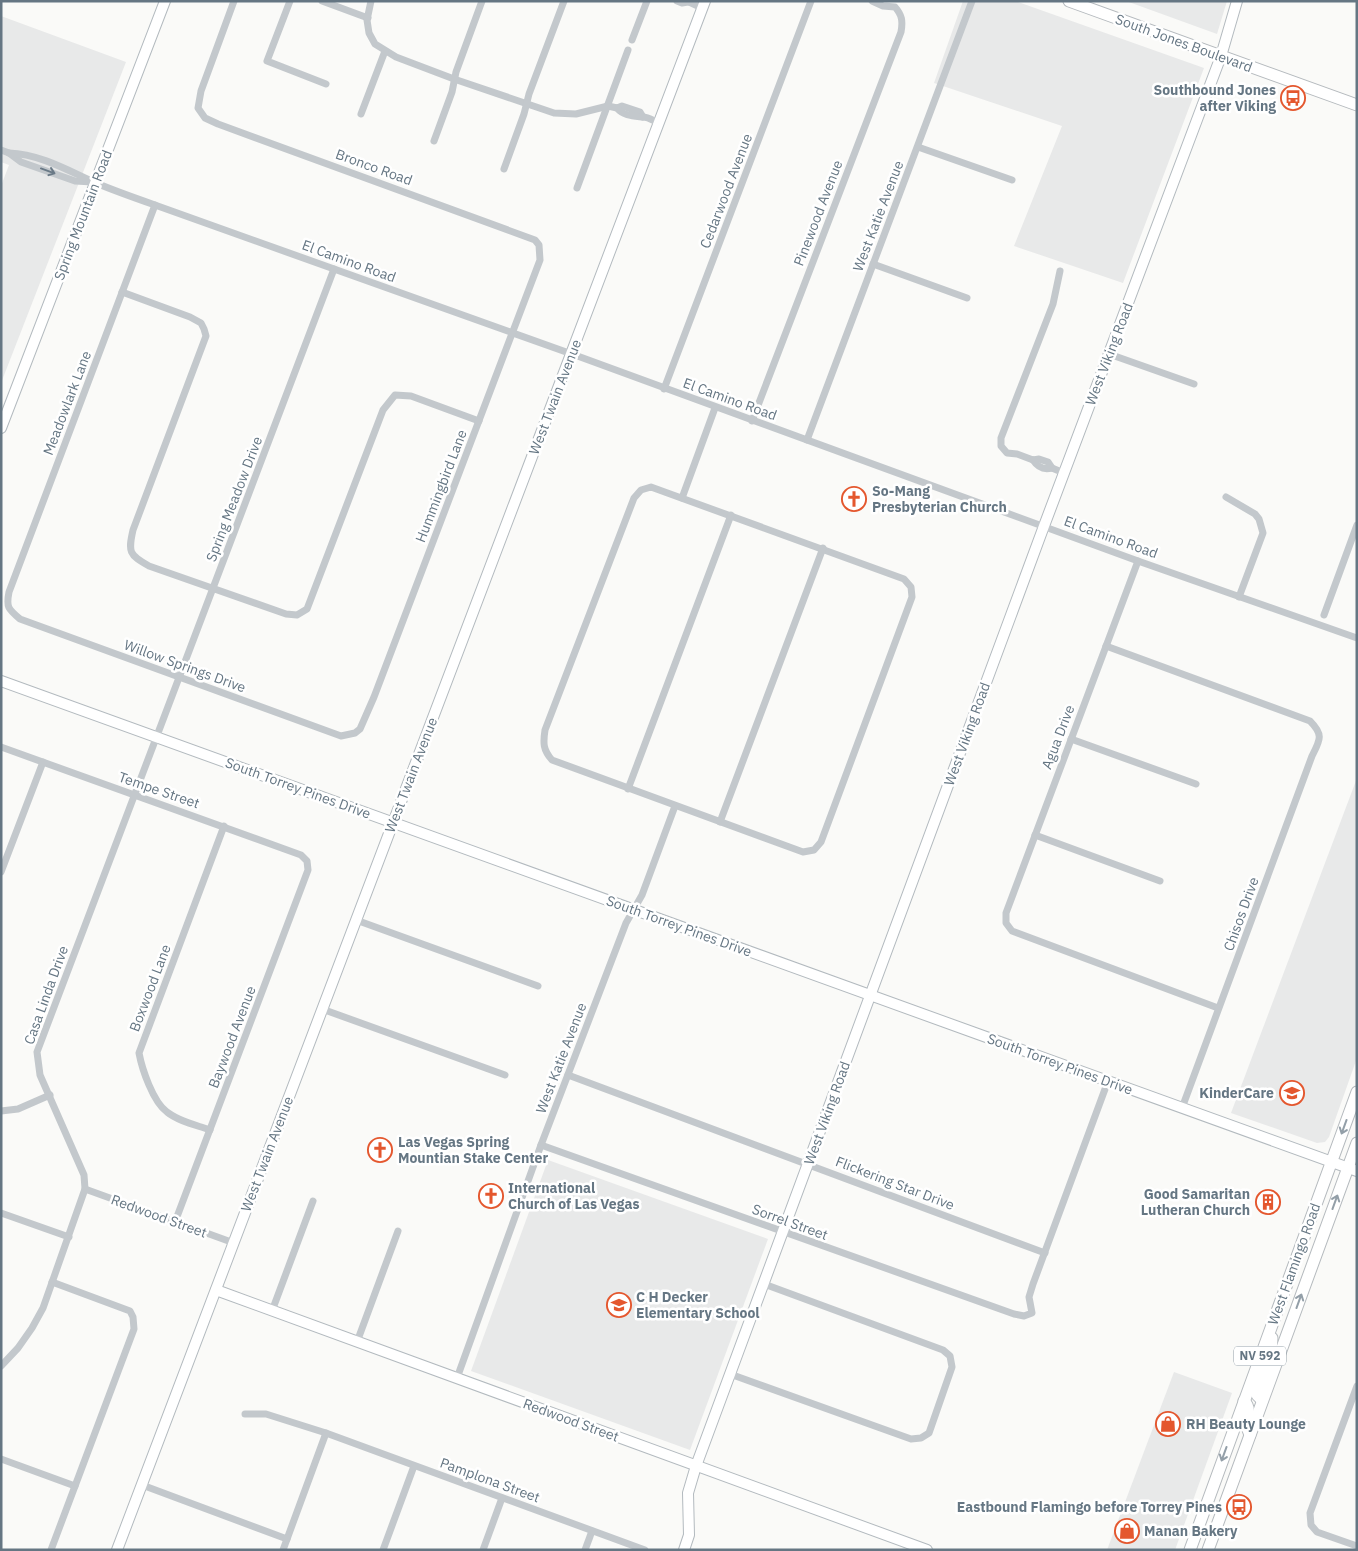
<svg xmlns="http://www.w3.org/2000/svg" width="1358" height="1551" font-family="'IBM Plex Sans',sans-serif">
	<style>
		.built { fill: #e8e9e9 }
		.lines { fill: none; stroke-linecap: round; stroke-linejoin: round }
		.secondary-casing { stroke: #b3babf; stroke-width: 12 }
		.primary-casing { stroke: #b5babe; stroke-width: 13 }
		.street { stroke: #c3c8cc; stroke-width: 7 }
		.secondary { stroke: #fff; stroke-width: 10 }
		.primary { stroke: #fff; stroke-width: 11 }
		.oneway { stroke: #6a7a87 }
		.oneway2 { stroke: #939fa8 }
		.labels { text-anchor: middle; stroke-width: 5; stroke-linejoin: round; paint-order: stroke }
		.shield { fill: #fff; stroke: #939fa8; stroke-width: 1 }
		.shield-label { font-size: 12px; font-weight: bold; fill: #657683 }
		.street-label { font-size: 14px; fill: #657683; stroke: #fff }
		.poi-label { font-size: 14px; font-weight: bold; fill: #657683; stroke: #fff; text-anchor: start }
	</style>
	<rect width="100%" height="100%" fill="#fafaf8"/>
	<g class="built">
		<polygon points="963,1 1015,1 1204,68 1123,283 1014,246 1062,126 934,83"/>
		<polygon points="1126,1 1227,1 1217,34"/>
		<polygon points="1,16 126,62 1,383 1,186 9,165 1,162"/>
		<polygon points="1357,778 1357,1058 1329,1137 1325,1142 1317,1143 1231,1113"/>
		<polygon points="548,1160 768,1239 690,1450 471,1371"/>
		<polygon points="1174,1372 1232,1393 1175,1550 1107,1550"/>
	</g>
	<g class="lines">
		<defs>
			<g id="secondary">
				<polyline points="1,428 165,1"/>
				<polyline points="1,681 1357,1171"/>
				<polyline points="216,1290 927,1550"/>
				<polyline points="117,1550 705,1"/>
				<polyline points="684,1550 689,1535 688,1493 696,1466 1044,526 1221,56 1237,1"/>
			</g>
			<g id="primary">
				<polyline points="1069,1 1357,105"/>
				<polyline points="1262,1400 1257,1395 1257,1390 1271,1351 1272,1338"/>
				<path d="M1244 1401C1251 1408 1248 1414 1245 1422L1250 1435"/>
				<polyline points="1190,1550 1357,1092"/>
				<polyline points="1208,1550 1357,1143"/>
			</g>
		</defs>
		<use href="#secondary" class="secondary-casing"/>
		<use href="#primary" class="primary-casing"/>
		<g class="street">
			<polyline points="290,1 267,61 326,84"/>
			<polyline points="322,1 368,18"/>
			<polyline points="371,1 367,20 369,33 375,44 396,57 454,79 554,113 576,114 608,106 617,108 622,106 640,112 643,117"/>
			<polyline points="677,1 682,3 688,2"/>
			<polyline points="687,1 702,8"/>
			<polyline points="632,40 647,1"/>
			<path d="M617 108C623 116 634 116 643 117 648 117 654 121 659 123"/>
			<polyline points="361,114 385,51"/>
			<polyline points="434,141 452,92 456,72 482,1"/>
			<polyline points="918,147 1012,180"/>
			<polyline points="1,150 9,153 21,162 75,181 93,182"/>
			<path d="M9 153C40 154 69 171 96 183 115 191 135 198 155 205L583 358 1138 561 1357 638"/>
			<polyline points="504,169 524,114 529,94 564,1"/>
			<polyline points="577,188 628,50"/>
			<path d="M155 205 9 592C6 607 8 609 20 619L341 736 355 733 360 729 374 697 540 260 539 245 535 240 218 124 205 118 198 108 201 91 234 1"/>
			<polyline points="873,264 967,298"/>
			<polyline points="1060,271 1053,304 1001,438 1001,446 1007,453 1017,454 1033,460 1039,459 1048,462 1052,468 1064,473"/>
			<path d="M122 292 190 317 201 323 204 329 206 336 133 530C128 552 129 555 149 566L286 614 297 615 307 609 383 410 395 395 411 396 479 421"/>
			<polyline points="1109,354 1194,384"/>
			<polyline points="664,389 811,1"/>
			<path d="M752 421 901 32C903 21 902 15 895 7L883 6 872 1"/>
			<polyline points="807,440 972,1"/>
			<path d="M1033 460C1038 468 1044 470 1052 468"/>
			<path d="M651 487 904 579 911 587 912 597 821 842 814 850 803 852 552 760C543 750 543 743 545 730L634 498 641 490Z"/>
			<polyline points="1226,497 1255,514 1259,519 1263,533 1239,597"/>
			<polyline points="682,498 715,408"/>
			<polyline points="1138,561 1006,913 1006,923 1012,931 1218,1008"/>
			<polyline points="1324,615 1357,525"/>
			<path d="M1106 646 1310 721C1324 735 1320 740 1312 756L1182 1108"/>
			<polyline points="1071,739 1196,784"/>
			<polyline points="1,747 301,855 307,861 308,870 175,1222"/>
			<polyline points="628,789 731,515"/>
			<polyline points="720,822 823,548"/>
			<polyline points="1035,835 1160,881"/>
			<polyline points="1,872 43,762"/>
			<polyline points="356,920 538,986"/>
			<polyline points="322,1009 505,1075"/>
			<polyline points="568,1075 1045,1253"/>
			<polyline points="1,1111 18,1109 50,1095"/>
			<path d="M210 1130C196 1125 178 1121 167 1112 153 1102 142 1069 139 1053L224 826"/>
			<polyline points="541,1145 1014,1314 1024,1316 1032,1313 1029,1297 1033,1284 1108,1081"/>
			<polyline points="85,1189 234,1243"/>
			<polyline points="1,1213 69,1237"/>
			<polyline points="272,1311 313,1201"/>
			<polyline points="357,1342 398,1231"/>
			<polyline points="1,1366 18,1348 32,1328 43,1308 85,1189 84,1175 40,1075 37,1052 334,269"/>
			<polyline points="730,1374 911,1439 921,1438 929,1433 952,1367 950,1356 943,1350 764,1284"/>
			<polyline points="457,1378 541,1145 626,923 642,895 675,806"/>
			<polyline points="1357,1386 1310,1513 1311,1525 1317,1532 1357,1546"/>
			<polyline points="245,1414 266,1414 326,1433 645,1550"/>
			<polyline points="1,1459 75,1486"/>
			<polyline points="142,1485 287,1539"/>
			<polyline points="51,1550 134,1329 133,1317 130,1311 52,1282"/>
			<polyline points="283,1550 326,1433"/>
			<polyline points="383,1550 414,1466"/>
			<polyline points="483,1550 502,1498"/>
			<polyline points="585,1550 592,1531"/>
		</g>
		<use href="#secondary" class="secondary"/>
		<use href="#primary" class="primary"/>
	</g>
	<defs><path id="oneway-shaft" d="M-6 0H5M1.5-3L5.5 0L1.5 3" fill="none" stroke-width="1.6" stroke-linecap="round" stroke-linejoin="round" transform="scale(1.25)"/></defs>
	<use class="oneway" href="#oneway-shaft" transform="translate(48 171) rotate(20)"/>
	<g class="oneway2">
		<use href="#oneway-shaft" transform="translate(1344 1127) rotate(110)"/>
		<use href="#oneway-shaft" transform="translate(1335 1202) rotate(-70)"/>
		<use href="#oneway-shaft" transform="translate(1299 1301) rotate(-70)"/>
		<use href="#oneway-shaft" transform="translate(1224 1454) rotate(110)"/>
	</g>
	<defs>
		<symbol id="bus-ring" viewBox="-11 -11 22 22"><circle r="9.5" fill="#fff" stroke="#e4572e" stroke-width="1.5"/><path d="M-5-6H5V4H4V6H2V4H-2V6H-4V4H-5ZM-3.5-4V0h7V-4ZM-3.5 1.2v1.5H-2V1.2ZM2 1.2v1.5H3.5V1.2Z" fill="#e4572e"/></symbol>
		<symbol id="church-ring" viewBox="-11 -11 22 22"><circle r="9.5" fill="#fff" stroke="#e4572e" stroke-width="1.5"/><path d="M-1.2-6h2.4v3.5h3.3v2.4h-3.3V6h-2.4V-.1h-3.3v-2.4h3.3Z" fill="#e4572e"/></symbol>
		<symbol id="school-ring" viewBox="-11 -11 22 22"><circle r="9.5" fill="#fff" stroke="#e4572e" stroke-width="1.5"/><path d="M0-5L7-2L0 1L-7-2ZM-4 1L0 2.5L4 1V4Q0 6-4 4Z" fill="#e4572e"/></symbol>
		<symbol id="building-ring" viewBox="-11 -11 22 22"><circle r="9.5" fill="#fff" stroke="#e4572e" stroke-width="1.5"/><path d="M-4-6H4V6H1V3H-1V6H-4ZM-2.5-4.3h1.7v1.8h-1.7ZM.8-4.3h1.7v1.8H.8ZM-2.5-1h1.7V.8h-1.7ZM.8-1h1.7V.8H.8Z" fill="#e4572e"/></symbol>
		<symbol id="shop-ring" viewBox="-11 -11 22 22"><circle r="9.5" fill="#fff" stroke="#e4572e" stroke-width="1.5"/><path d="M-5-2.5h2.3a2.7 3.5 0 0 1 5.4 0H5L5.5 6h-11ZM-1.5-2.5h3a1.5 2.3 0 0 0-3 0Z" fill="#e4572e"/></symbol>
	</defs>
	<g fill-rule="evenodd">
		<use href="#bus-ring" x="1279" y="84" width="28" height="28"/>
		<use href="#church-ring" x="840" y="485" width="28" height="28"/>
		<use href="#school-ring" x="1278" y="1079" width="28" height="28"/>
		<use href="#church-ring" x="366" y="1136" width="28" height="28"/>
		<use href="#church-ring" x="477" y="1182" width="28" height="28"/>
		<use href="#building-ring" x="1254" y="1188" width="28" height="28"/>
		<use href="#school-ring" x="605" y="1291" width="28" height="28"/>
		<use href="#shop-ring" x="1154" y="1410" width="28" height="28"/>
		<use href="#bus-ring" x="1225" y="1493" width="28" height="28"/>
		<use href="#shop-ring" x="1113" y="1517" width="28" height="28"/>
	</g>
	<g class="labels">
		<rect class="shield" x="1234" y="1346.5" width="52" height="19" rx="4"/>
		<g class="shield-label">
			<text x="1260" y="1360">NV 592</text>
		</g>
		<g class="street-label">
			<text transform="translate(1184 43) rotate(20)" y="5">South Jones Boulevard</text>
			<text transform="translate(374 167) rotate(20)" y="5">Bronco Road</text>
			<text transform="translate(726 191) rotate(-69)" y="5">Cedarwood Avenue</text>
			<text transform="translate(818 213) rotate(-69)" y="5">Pinewood Avenue</text>
			<text transform="translate(83 215) rotate(-69)" y="5">Spring Mountain Road</text>
			<text transform="translate(878 216) rotate(-69)" y="5">West Katie Avenue</text>
			<text transform="translate(349 261) rotate(20)" y="5">El Camino Road</text>
			<text transform="translate(1109 354) rotate(-69)" y="5">West Viking Road</text>
			<text transform="translate(555 397) rotate(-69)" y="5">West Twain Avenue</text>
			<text transform="translate(730 399) rotate(20)" y="5">El Camino Road</text>
			<text transform="translate(67 403) rotate(-69)" y="5">Meadowlark Lane</text>
			<text transform="translate(441 486) rotate(-69)" y="5">Hummingbird Lane</text>
			<text transform="translate(234 499) rotate(-69)" y="5">Spring Meadow Drive</text>
			<text transform="translate(1111 537) rotate(20)" y="5">El Camino Road</text>
			<text transform="translate(185 666) rotate(20)" y="5">Willow Springs Drive</text>
			<text transform="translate(967 734) rotate(-70)" y="5">West Viking Road</text>
			<text transform="translate(1058 737) rotate(-69)" y="5">Agua Drive</text>
			<text transform="translate(411 775) rotate(-69)" y="5">West Twain Avenue</text>
			<text transform="translate(298 788) rotate(20)" y="5">South Torrey Pines Drive</text>
			<text transform="translate(159 790) rotate(19)" y="5">Tempe Street</text>
			<text transform="translate(1241 914) rotate(-70)" y="5">Chisos Drive</text>
			<text transform="translate(679 926) rotate(20)" y="5">South Torrey Pines Drive</text>
			<text transform="translate(150 988) rotate(-69)" y="5">Boxwood Lane</text>
			<text transform="translate(46 995) rotate(-70)" y="5">Casa Linda Drive</text>
			<text transform="translate(232 1037) rotate(-69)" y="5">Baywood Avenue</text>
			<text transform="translate(561 1058) rotate(-69)" y="5">West Katie Avenue</text>
			<text transform="translate(1060 1064) rotate(20)" y="5">South Torrey Pines Drive</text>
			<text transform="translate(827 1113) rotate(-70)" y="5">West Viking Road</text>
			<text transform="translate(267 1154) rotate(-69)" y="5">West Twain Avenue</text>
			<text transform="translate(895 1183) rotate(21)" y="5">Flickering Star Drive</text>
			<text transform="translate(159 1216) rotate(20)" y="5">Redwood Street</text>
			<text transform="translate(790 1222) rotate(20)" y="5">Sorrel Street</text>
			<text transform="translate(1294 1264) rotate(-70)" y="5">West Flamingo Road</text>
			<text transform="translate(571 1420) rotate(20)" y="5">Redwood Street</text>
			<text transform="translate(490 1480) rotate(20)" y="5">Pamplona Street</text>
		</g>
		<g class="poi-label">
			<text x="1276" y="95" text-anchor="end">Southbound Jones<tspan x="1276" dy="16">after Viking</tspan></text>
			<text x="872" y="496">So-Mang<tspan x="872" dy="16">Presbyterian Church</tspan></text>
			<text x="1274" y="1098" text-anchor="end">KinderCare</text>
			<text x="398" y="1147">Las Vegas Spring<tspan x="398" dy="16">Mountian Stake Center</tspan></text>
			<text x="508" y="1193">International<tspan x="508" dy="16">Church of Las Vegas</tspan></text>
			<text x="1250" y="1199" text-anchor="end">Good Samaritan<tspan x="1250" dy="16">Lutheran Church</tspan></text>
			<text x="636" y="1302">C H Decker<tspan x="636" dy="16">Elementary School</tspan></text>
			<text x="1186" y="1429">RH Beauty Lounge</text>
			<text x="1222" y="1512" text-anchor="end">Eastbound Flamingo before Torrey Pines</text>
			<text x="1144" y="1536">Manan Bakery</text>
		</g>
	</g>
	<rect width="1358" height="1551" fill="none" stroke="#657683" stroke-width="5"/>
</svg>
